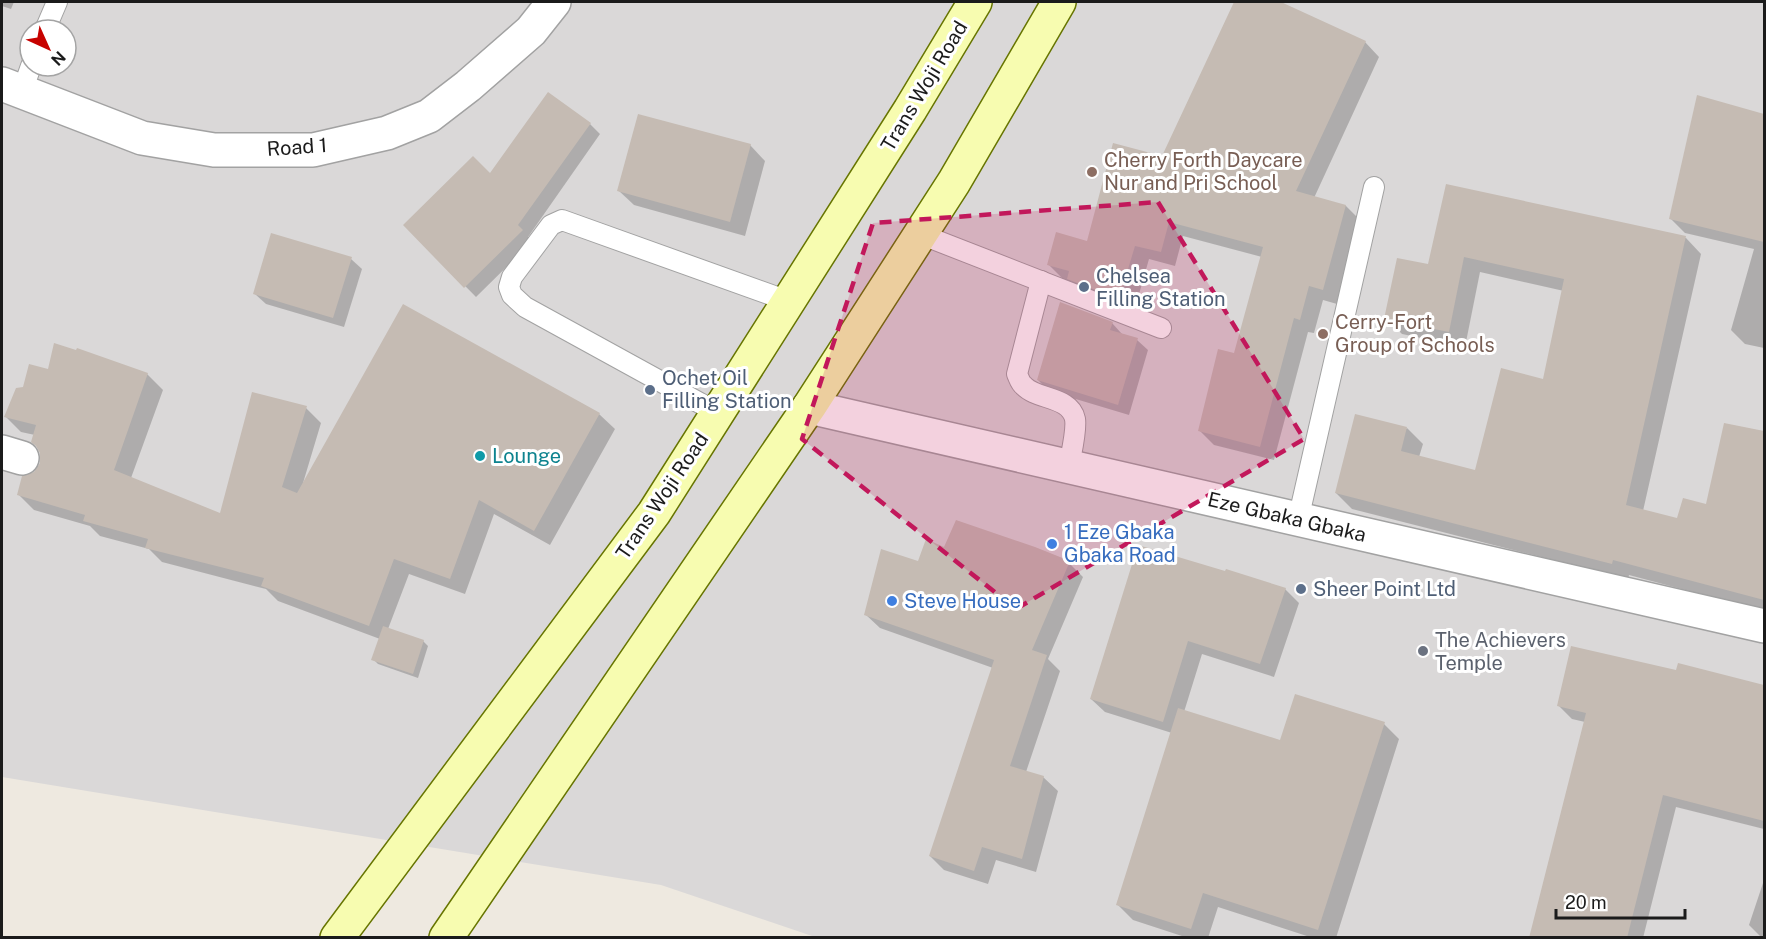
<svg xmlns="http://www.w3.org/2000/svg" width="1766" height="939" font-family="'Public Sans',sans-serif">
	<style>
		.residential { fill: #dad8d8; fill-rule: evenodd }
		.shadow { fill: #0003 }
		.building { fill: #c5bbb3 }
		.lines { fill: none; stroke-linecap: round; stroke-linejoin: round }
		.lane-casing { stroke: #a2a2a2; stroke-width: 22 }
		.street-casing { stroke: #a2a2a2; stroke-width: 36 }
		.secondary-casing { stroke: #677500; stroke-width: 36 }
		.lane { stroke: #fff; stroke-width: 20 }
		.street { stroke: #fff; stroke-width: 33 }
		.secondary { stroke: #f7fcb0; stroke-width: 33 }
		.marked { fill: #c2185b; fill-opacity: 0.2; stroke: #c2185b; stroke-width: 4.5; stroke-dasharray: 12 8; stroke-linejoin: round }
		.education-dot { fill: #8d6e63; stroke: #fff; stroke-width: 2 }
		.service-dot { fill: #5c6f8a; stroke: #fff; stroke-width: 2 }
		.culture-dot { fill: #0f9aa8; stroke: #fff; stroke-width: 2 }
		.shop-dot { fill: #3f7fe0; stroke: #fff; stroke-width: 2 }
		.worship-dot { fill: #6b7280; stroke: #fff; stroke-width: 2 }
		.labels { text-anchor: middle; stroke-width: 6; stroke-linejoin: round; paint-order: stroke }
		.street-label { font-size: 20px; fill: #1b1b1b; stroke: #fff }
		.education-label { font-size: 20px; fill: #785e54; stroke: #fff; text-anchor: start }
		.service-label { font-size: 20px; fill: #4e5e75; stroke: #fff; text-anchor: start }
		.culture-label { font-size: 20px; fill: #0d838f; stroke: #fff; text-anchor: start }
		.shop-label { font-size: 20px; fill: #366cbe; stroke: #fff; text-anchor: start }
		.worship-label { font-size: 20px; fill: #5b616d; stroke: #fff; text-anchor: start }
	</style>
	<rect width="100%" height="100%" fill="#eee9e0"/>
	<path class="residential" d="M2 2H1764V937H815L661 885 2 777ZM30 30H66V66H30Z"/>
	<g class="shadow">
		<polygon points="2,2 14,2 11,9 2,6"/>
		<polygon points="1236,2 1277,2 1365,42 1379,57 1314,198 1346,206 1360,220 1337,304 1323,300 1314,333 1308,332 1274,460 1214,445 1199,430 1235,355 1262,257 1183,236 1175,266 1149,259 1134,312 1083,293 1072,282 1063,279 1049,265 1088,242 1163,158"/>
		<polygon points="590,124 600,134 528,237 532,242 476,297 405,225 490,176"/>
		<polygon points="1761,136 1764,137 1764,348 1745,344 1731,330 1754,249 1685,233 1671,219"/>
		<polygon points="750,145 765,161 745,236 634,205 618,190"/>
		<polygon points="1447,186 1686,238 1701,254 1643,511 1678,520 1707,505 1725,424 1764,433 1764,611 1629,575 1628,579 1352,509 1336,493 1407,428 1423,444 1419,457 1476,472 1544,381 1564,291 1480,272 1465,347 1402,334 1386,318 1429,266"/>
		<polygon points="351,259 362,269 344,327 266,304 255,294"/>
		<polygon points="1112,323 1122,334 1137,340 1148,350 1129,415 1049,391 1038,380"/>
		<polygon points="49,371 147,374 163,390 131,478 221,515 306,408 321,423 303,483 599,414 615,429 550,545 494,514 465,594 409,574 388,629 423,641 428,646 418,678 378,664 373,659 380,639 278,601 266,589 162,562 149,549 100,536 90,526 34,510 19,495 42,463 42,453 35,435 21,432 6,417 24,389"/>
		<polygon points="1139,547 1285,589 1299,603 1274,677 1202,654 1184,712 1281,741 1384,724 1399,739 1336,938 1313,938 1218,907 1208,938 1188,938 1133,920 1118,905 1172,733 1105,712 1091,699"/>
		<polygon points="1034,548 1069,563 1083,577 1048,659 1060,671 1026,772 1043,777 1058,791 1036,872 996,860 988,884 944,870 930,856 993,668 880,628 865,614 919,562 944,549"/>
		<polygon points="1679,665 1764,686 1764,829 1676,807 1643,938 1531,938 1585,722 1572,719 1559,706 1677,672"/>
		<polygon points="1764,880 1764,938 1762,938 1749,925"/>
	</g>
	<g class="building">
		<polygon points="1234,2 1281,2 1366,41 1296,191 1346,205 1323,290 1309,286 1300,320 1294,318 1260,447 1198,431 1218,349 1234,353 1263,247 1169,222 1161,252 1135,246 1119,299 1067,279 1069,271 1047,265 1056,232 1087,241 1113,143 1162,156"/>
		<polygon points="548,92 591,123 518,225 523,230 464,288 403,225 473,156 490,173"/>
		<polygon points="1697,95 1764,114 1764,242 1669,219"/>
		<polygon points="638,114 751,144 730,222 617,191"/>
		<polygon points="1446,184 1686,236 1626,505 1677,518 1683,498 1706,504 1724,423 1764,431 1764,600 1613,560 1612,564 1335,493 1355,414 1407,427 1401,451 1475,470 1501,368 1543,379 1564,279 1464,257 1449,332 1384,319 1397,258 1428,264"/>
		<polygon points="271,233 352,257 333,318 253,294"/>
		<polygon points="1060,302 1113,322 1110,330 1138,338 1118,405 1037,380"/>
		<polygon points="403,304 600,413 534,531 479,500 450,579 394,559 369,626 261,586 264,578 145,548 148,539 83,521 85,515 17,495 22,476 34,472 40,463 40,453 36,446 31,442 36,425 4,417 16,388 23,387 29,364 48,369 54,343 76,350 77,348 148,373 114,470 220,513 252,392 307,406 282,487 297,493"/>
		<polygon points="956,520 1035,547 1070,561 1032,650 1047,655 1010,766 1044,776 1022,859 982,847 974,871 929,856 994,660 864,615 881,549 918,561 926,539 944,547"/>
		<polygon points="1138,545 1225,571 1226,569 1286,588 1260,664 1188,641 1163,722 1090,699"/>
		<polygon points="383,626 424,640 413,674 371,660"/>
		<polygon points="1571,646 1676,670 1678,663 1764,685 1764,821 1663,795 1627,938 1529,938 1586,713 1557,706"/>
		<polygon points="1295,694 1385,722 1318,930 1203,893 1191,929 1116,905 1178,708 1280,740"/>
	</g>
	<g class="lines">
		<defs>
			<g id="lane">
				<polyline points="45,30 57,2"/>
				<polyline points="22,92 31,66"/>
				<polyline points="920,234 1161,328"/>
				<path d="M1041 281 1017 374C1019 378 1020 383 1024 386 1037 400 1070 396 1075 419 1077 430 1071 454 1069 466"/>
				<polyline points="718,413 525,307 512,295 509,287 512,277 551,225 562,220 788,301"/>
				<polyline points="1298,520 1374,187"/>
			</g>
			<g id="street">
				<polyline points="2,84 142,138 214,150 313,150 387,133 429,116 468,86 531,31 554,2"/>
				<polyline points="809,407 1764,626"/>
				<polyline points="2,452 22,458"/>
			</g>
			<g id="secondary">
				<polyline points="337,938 654,513 910,110 975,2"/>
				<polyline points="446,938 809,407 954,182 1059,2"/>
			</g>
		</defs>
		<use href="#lane" class="lane-casing"/>
		<use href="#street" class="street-casing"/>
		<use href="#secondary" class="secondary-casing"/>
		<use href="#lane" class="lane"/>
		<use href="#street" class="street"/>
		<use href="#secondary" class="secondary"/>
	</g>
	<path class="marked" d="M1158 202 1304 439 1016 609 802 439 873 223Z"/>
	<g class="education-dot">
		<circle cx="1092" cy="172" r="6"/>
		<circle cx="1323" cy="334" r="6"/>
	</g>
	<g class="service-dot">
		<circle cx="1084" cy="287" r="6"/>
		<circle cx="650" cy="390" r="6"/>
		<circle cx="1301" cy="589" r="6"/>
	</g>
	<circle class="culture-dot" cx="480" cy="456" r="6"/>
	<g class="shop-dot">
		<circle cx="1052" cy="544" r="6"/>
		<circle cx="892" cy="601" r="6"/>
	</g>
	<circle class="worship-dot" cx="1423" cy="651" r="6"/>
	<g class="labels">
		<g class="street-label">
			<text transform="translate(924 86) rotate(-59)" y="7">Trans Woji Road</text>
			<text transform="translate(297 147) rotate(-4)" y="7">Road 1</text>
			<text transform="translate(662 496) rotate(-56)" y="7">Trans Woji Road</text>
			<text transform="translate(1287 517) rotate(13)" y="7">Eze Gbaka Gbaka</text>
		</g>
		<g class="education-label">
			<text x="1104" y="167">Cherry Forth Daycare<tspan x="1104" dy="23">Nur and Pri School</tspan></text>
			<text x="1335" y="329">Cerry-Fort<tspan x="1335" dy="23">Group of Schools</tspan></text>
		</g>
		<g class="service-label">
			<text x="1096" y="283">Chelsea<tspan x="1096" dy="23">Filling Station</tspan></text>
			<text x="662" y="385">Ochet Oil<tspan x="662" dy="23">Filling Station</tspan></text>
			<text x="1313" y="596">Sheer Point Ltd</text>
		</g>
		<g class="culture-label">
			<text x="492" y="463">Lounge</text>
		</g>
		<g class="shop-label">
			<text x="1064" y="539">1 Eze Gbaka<tspan x="1064" dy="23">Gbaka Road</tspan></text>
			<text x="904" y="608">Steve House</text>
		</g>
		<g class="worship-label">
			<text x="1435" y="647">The Achievers<tspan x="1435" dy="23">Temple</tspan></text>
		</g>
	</g>
	<rect width="1766" height="939" fill="none" stroke="#1b1b1b" stroke-width="6"/>
	<g transform="translate(48 48) rotate(135)"><circle r="28" fill="#ffffff" stroke="#a4a4a4" stroke-width="1.5"/>
	<path d="M0-4.5L10 22L0 15L-10 22Z" fill="#c70200"/>
	<text y="-9" font-size="16" font-weight="bold" text-anchor="middle" fill="#1b1b1b">N</text>
	</g>
	<path d="M1556 909v9h129v-9" fill="none" stroke="#1b1b1b" stroke-width="3"/>
	<text x="1565" y="909" font-size="18" fill="#1b1b1b" stroke="#ffffff" stroke-width="4.5" paint-order="stroke">20 m</text>
</svg>
